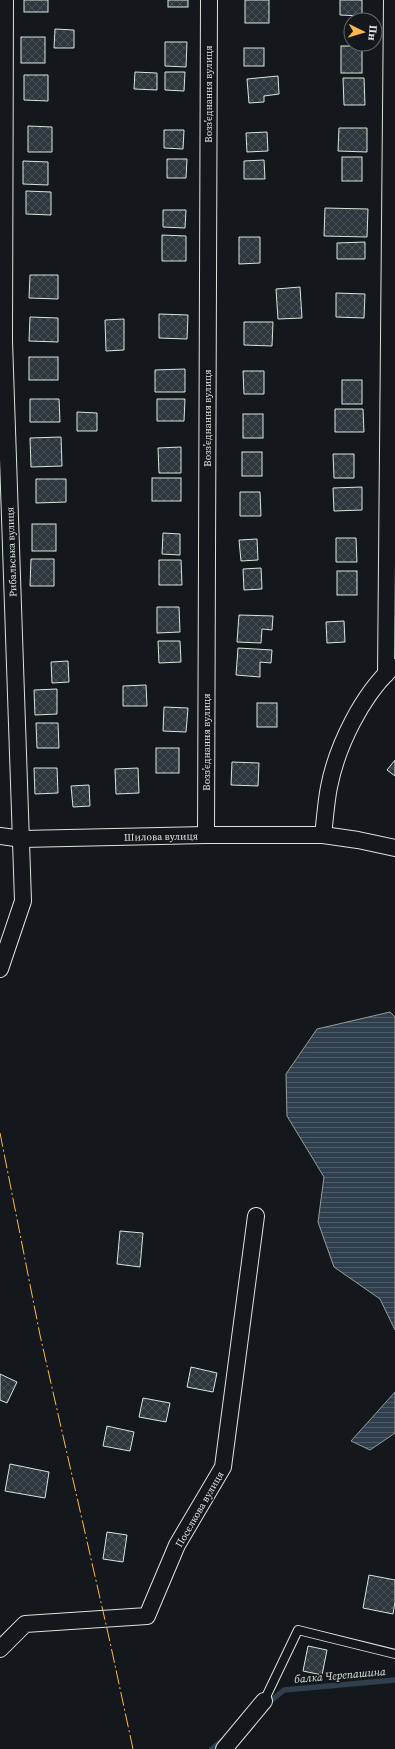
<svg xmlns="http://www.w3.org/2000/svg" width="395" height="1749" font-family="'Source Serif 4',serif">
	<style>
		.water { fill: url(#water-rules); stroke: #939e99 }
		.lines { fill: none; stroke-linecap: round; stroke-linejoin: round }
		.stream { stroke: #2f3f4d; stroke-width: 5.5 }
		.building { fill: url(#building-cross-hatch); stroke: #d8e6dc }
		.service-casing { stroke: #d8e6dc; stroke-width: 10 }
		.minor-casing { stroke: #d8e6dc; stroke-width: 18 }
		.service { stroke: #14181c; stroke-width: 8 }
		.minor { stroke: #14181c; stroke-width: 16 }
		.power { stroke: #ffb74d; stroke-width: 1; stroke-dasharray: 14 3 2 3; stroke-linecap: butt }
		.labels { text-anchor: middle; stroke-width: 3; stroke-linejoin: round; paint-order: stroke }
		.street-label { font-size: 10px; fill: #d8e6dc; stroke: #14181c }
		.water-label { font-size: 11px; font-style: italic; fill: #d8e6dc; stroke: #14181c }
	</style>
	<defs>
		<pattern id="water-rules" width="6" height="5" patternUnits="userSpaceOnUse"><rect width="6" height="5" fill="#2f3f4d"/><path d="M0 2.5h6" fill="none" stroke="#4c5b66"/></pattern>
		<pattern id="building-cross-hatch" width="8" height="8" patternUnits="userSpaceOnUse"><rect width="8" height="8" fill="#2c363c"/><path d="M0 0l8 8M0 8l8-8" fill="none" stroke="#4a5358"/></pattern>
	</defs>
	<rect width="100%" height="100%" fill="#14181c"/>
	<g class="water">
		<polygon points="390,1012 395,1017 395,1330 380,1299 334,1267 318,1222 324,1177 287,1116 286,1074 317,1029"/>
		<polygon points="395,1392 395,1433 370,1450 351,1441"/>
	</g>
	<g class="lines">
		<g class="stream">
			<polyline points="267,1704 284,1690 395,1680"/>
			<polyline points="212,1749 223,1740"/>
		</g>
	</g>
	<g class="building">
		<rect x="24" y="0" width="24" height="12"/>
		<rect x="168" y="0" width="20" height="7"/>
		<rect x="245" y="0" width="24" height="23"/>
		<polygon points="340,0 362,0 362,16 340,15"/>
		<polygon points="55,29 74,30 74,48 54,48"/>
		<rect x="21" y="37" width="24" height="26"/>
		<polygon points="165,42 187,42 186,67 165,66"/>
		<rect x="341" y="46" width="21" height="27"/>
		<rect x="244" y="48" width="20" height="18"/>
		<polygon points="135,72 157,73 157,90 134,89"/>
		<polygon points="165,72 185,72 184,91 165,90"/>
		<polygon points="24,75 48,75 48,101 24,100"/>
		<polygon points="278,76 279,94 264,96 264,102 249,103 247,79"/>
		<polygon points="343,78 364,78 365,105 344,105"/>
		<polygon points="28,126 52,127 52,152 28,152"/>
		<polygon points="339,128 367,128 367,152 338,151"/>
		<polygon points="164,130 184,130 183,149 164,148"/>
		<polygon points="267,132 268,151 247,152 246,133"/>
		<rect x="342" y="157" width="20" height="24"/>
		<polygon points="167,159 187,159 186,178 167,178"/>
		<polygon points="264,160 265,179 244,179 244,161"/>
		<polygon points="23,161 48,162 48,185 23,184"/>
		<polygon points="26,191 51,192 51,215 26,214"/>
		<polygon points="325,208 368,209 367,237 324,236"/>
		<polygon points="163,210 186,210 185,228 163,227"/>
		<polygon points="162,235 186,236 186,261 162,261"/>
		<polygon points="239,237 260,237 260,263 239,264"/>
		<polygon points="365,242 365,259 337,259 337,243"/>
		<polygon points="30,275 58,275 58,299 29,298"/>
		<polygon points="300,287 302,318 278,319 276,289"/>
		<polygon points="336,293 365,294 364,318 336,317"/>
		<polygon points="159,314 188,315 187,339 159,338"/>
		<polygon points="30,317 58,318 58,342 29,341"/>
		<polygon points="124,319 124,350 106,351 105,320"/>
		<polygon points="244,322 273,322 272,346 244,345"/>
		<rect x="29" y="357" width="29" height="23"/>
		<polygon points="185,369 185,392 155,392 155,370"/>
		<polygon points="243,371 264,371 264,394 244,394"/>
		<rect x="342" y="380" width="20" height="24"/>
		<polygon points="30,399 59,399 60,422 30,422"/>
		<polygon points="157,399 185,399 184,421 157,421"/>
		<polygon points="335,409 363,409 364,432 335,432"/>
		<polygon points="77,412 97,413 97,431 77,431"/>
		<rect x="243" y="414" width="20" height="24"/>
		<polygon points="61,437 62,466 31,467 30,438"/>
		<polygon points="181,447 181,473 159,473 158,448"/>
		<rect x="242" y="452" width="20" height="24"/>
		<polygon points="333,454 354,454 354,478 334,478"/>
		<rect x="152" y="478" width="29" height="23"/>
		<polygon points="36,479 66,479 66,502 36,503"/>
		<polygon points="362,487 362,510 334,511 333,488"/>
		<polygon points="240,492 260,492 261,516 240,516"/>
		<rect x="32" y="524" width="24" height="27"/>
		<polygon points="163,533 180,534 180,555 162,554"/>
		<polygon points="336,538 356,538 357,562 336,562"/>
		<polygon points="257,539 258,560 241,561 239,540"/>
		<polygon points="31,559 54,559 54,586 30,586"/>
		<polygon points="159,560 181,560 182,585 159,585"/>
		<polygon points="261,568 262,589 244,590 243,569"/>
		<rect x="337" y="571" width="20" height="24"/>
		<polygon points="157,607 179,607 180,632 157,633"/>
		<polygon points="239,615 273,616 272,630 262,629 261,643 237,642"/>
		<polygon points="344,621 345,642 327,643 326,622"/>
		<polygon points="158,641 180,641 181,662 159,663"/>
		<polygon points="238,648 272,650 271,663 260,662 260,677 236,675"/>
		<polygon points="68,661 69,682 52,683 51,662"/>
		<polygon points="146,685 147,706 123,706 123,686"/>
		<polygon points="57,689 57,714 35,715 34,690"/>
		<rect x="257" y="703" width="20" height="24"/>
		<polygon points="164,707 188,708 186,732 163,731"/>
		<polygon points="36,723 58,723 59,748 37,748"/>
		<rect x="156" y="748" width="23" height="25"/>
		<polygon points="395,760 395,776 387,770"/>
		<polygon points="232,762 259,763 258,786 231,785"/>
		<polygon points="34,768 57,768 58,793 35,794"/>
		<polygon points="138,768 139,793 116,794 115,769"/>
		<polygon points="89,785 90,806 73,807 71,786"/>
		<polygon points="120,1231 143,1233 140,1267 117,1264"/>
		<polygon points="191,1367 217,1373 213,1392 187,1387"/>
		<polygon points="0,1374 17,1382 7,1403 0,1400"/>
		<polygon points="143,1398 170,1403 166,1422 139,1417"/>
		<polygon points="107,1426 134,1432 130,1451 103,1446"/>
		<polygon points="10,1464 49,1472 45,1498 5,1491"/>
		<polygon points="107,1532 127,1535 123,1562 103,1559"/>
		<polygon points="369,1575 395,1580 395,1602 393,1614 363,1608"/>
		<polygon points="308,1646 327,1650 322,1675 303,1671"/>
	</g>
	<g class="lines">
		<defs>
			<polyline id="service" points="264,1701 298,1630 395,1654"/>
			<g id="minor">
				<polyline points="386,674 392,0"/>
				<polyline points="206,835 209,0"/>
				<path d="M323 835C325 819 326 802 329 787 337 746 362 695 393 667"/>
				<polyline points="0,836 22,839 206,835 323,835 358,840 395,848"/>
				<polyline points="0,969 23,901 4,341 5,0"/>
				<polyline points="0,1649 25,1624 147,1616 177,1545 223,1467 256,1216"/>
				<polyline points="224,1749 264,1701"/>
			</g>
		</defs>
		<use href="#service" class="service-casing"/>
		<use href="#minor" class="minor-casing"/>
		<use href="#service" class="service"/>
		<use href="#minor" class="minor"/>
		<polyline class="power" points="0,1133 40,1335 110,1642 133,1749"/>
	</g>
	<g class="labels">
		<g class="street-label">
			<text transform="translate(208 94) rotate(-90)" y="4">Возз’єднання вулиця</text>
			<text transform="translate(207 418) rotate(-90)" y="4">Возз’єднання вулиця</text>
			<text transform="translate(11 552) rotate(-92)" y="4">Рибальська вулиця</text>
			<text transform="translate(206 742) rotate(-90)" y="4">Возз’єднання вулиця</text>
			<text transform="translate(161 836) rotate(-1)" y="4">Шилова вулиця</text>
			<text transform="translate(199 1509) rotate(-60)" y="4">Посєлкова вулиця</text>
		</g>
		<g class="water-label">
			<text transform="translate(340 1675) rotate(-5)" y="4">балка Черепашина</text>
		</g>
	</g>
	<g transform="translate(363 32) rotate(95)"><circle r="19" fill="#14181c" stroke="#626a69"/>
	<path d="M0-3L7 15L0 10L-7 15Z" fill="#ffb74d"/>
	<text y="-6" font-size="11" font-weight="bold" text-anchor="middle" fill="#d8e6dc">Пн</text>
	</g>
</svg>
